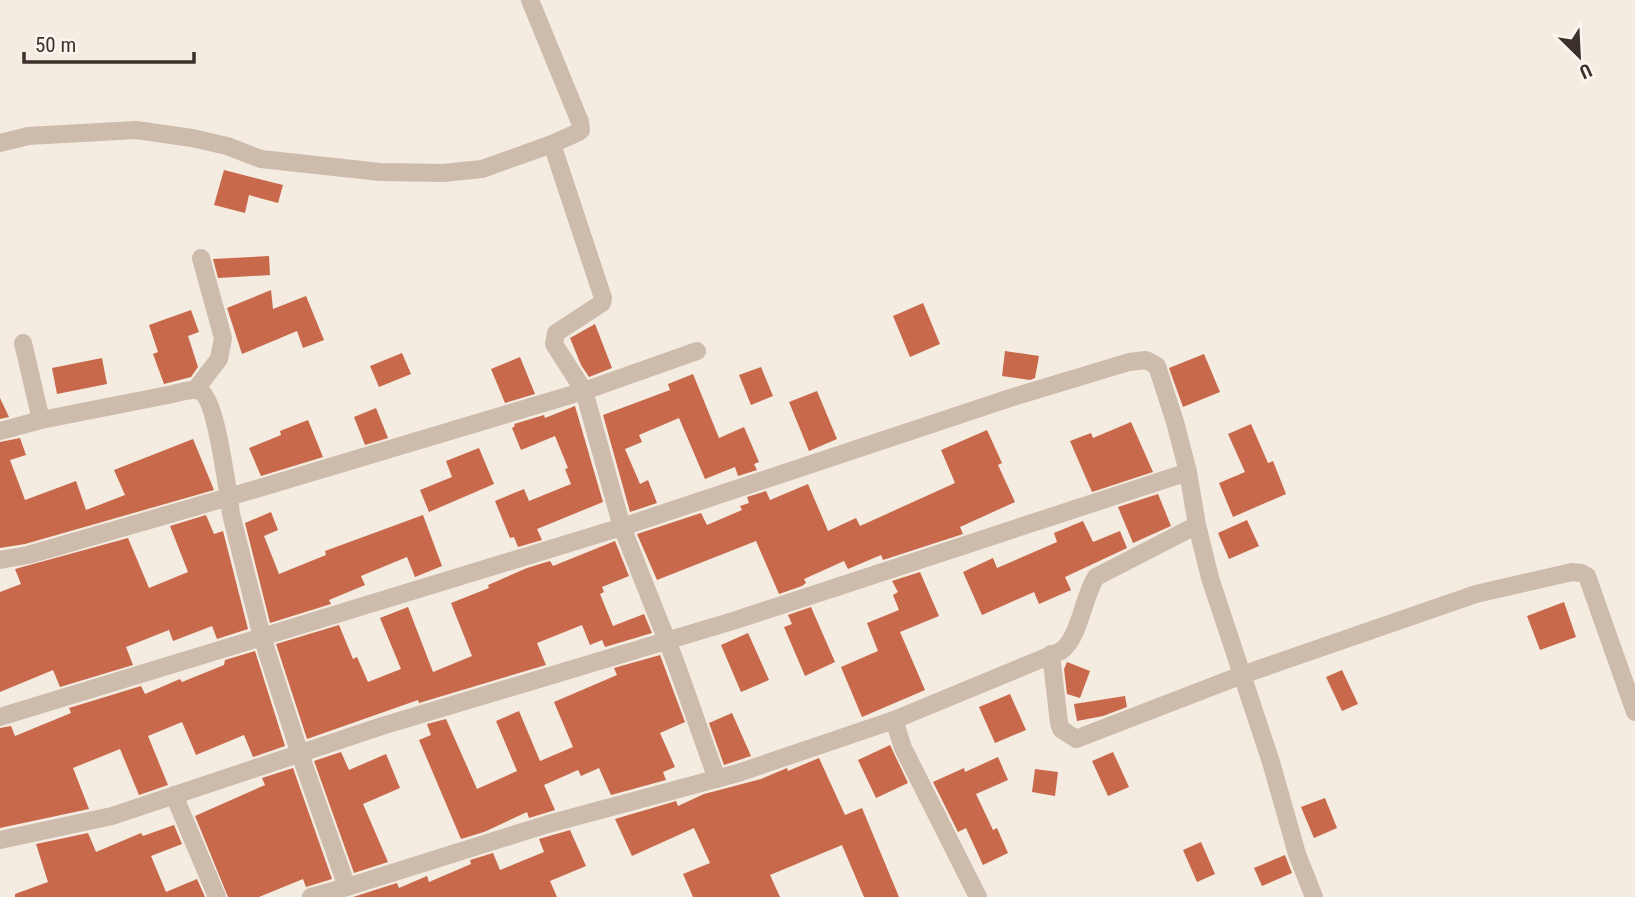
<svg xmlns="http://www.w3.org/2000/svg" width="1635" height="897" font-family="'Roboto Condensed',sans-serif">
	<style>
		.building { fill: #c8694b }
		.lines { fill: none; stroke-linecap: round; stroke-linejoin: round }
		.minor { stroke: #cdbbac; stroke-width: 18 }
	</style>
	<rect width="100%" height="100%" fill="#f4ebe1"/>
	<g class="building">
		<polygon points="224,170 283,185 278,203 249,195 245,213 214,205"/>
		<polygon points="269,256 270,275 218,278 213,259"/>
		<polygon points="271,290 273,309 306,296 324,340 303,348 297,331 242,354 227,308"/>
		<polygon points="923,303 940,344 910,357 893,316"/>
		<polygon points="191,310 199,332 188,336 198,367 191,377 164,384 153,354 158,352 149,325"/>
		<polygon points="595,324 612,368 589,377 581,365 570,338"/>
		<polygon points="1005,351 1039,356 1035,378 1030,380 1002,376"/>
		<polygon points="402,353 411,374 379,387 370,366"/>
		<polygon points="1204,354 1220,392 1183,407 1169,368"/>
		<polygon points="520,357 535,394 505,403 491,369"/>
		<polygon points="102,358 107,384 57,394 52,368"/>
		<polygon points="761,367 773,396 751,405 739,375"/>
		<polygon points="693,374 719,438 744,427 759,462 754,464 757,470 738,476 735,467 705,479 679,418 639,435 642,442 625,449 640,484 648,480 657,503 630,512 603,415 670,390 668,384"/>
		<polygon points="817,391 837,439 809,451 789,402"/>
		<polygon points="0,398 9,417 0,419"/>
		<polygon points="575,406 603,502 537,529 542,540 518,547 514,537 510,538 495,501 524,489 529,501 571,484 565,469 568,468 555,436 521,450 512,428 515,426 514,424 544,415 545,418"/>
		<polygon points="376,408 388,438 365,445 354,417"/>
		<polygon points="308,420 323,457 261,476 249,448 281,435 280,431"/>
		<polygon points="1131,422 1153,472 1092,492 1070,441 1091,433 1093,438"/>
		<polygon points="1251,424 1268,463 1273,461 1286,494 1233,517 1219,483 1245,472 1228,434"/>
		<polygon points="987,430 1002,463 998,465 1015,502 960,527 963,534 883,560 881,555 848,569 844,561 804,579 806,583 802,586 779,594 756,541 657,580 637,534 701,513 707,525 742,510 740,506 749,503 747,497 766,491 770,500 808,484 828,531 856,518 860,526 955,483 941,450"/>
		<polygon points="20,438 26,455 10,460 25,500 76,481 86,510 125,495 114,470 193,439 214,490 25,544 0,548 0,442"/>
		<polygon points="479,448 494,484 429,512 420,490 452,477 446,461"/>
		<polygon points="1158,494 1171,526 1133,543 1118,507"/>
		<polygon points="271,512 278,530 264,536 279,574 326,555 325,551 423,515 442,566 415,577 407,557 361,576 365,585 329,600 331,604 270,623 245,523"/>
		<polygon points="206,515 214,534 223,531 248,629 217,639 212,626 173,641 169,630 126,647 133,665 60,687 53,670 0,692 0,592 21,584 15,569 128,538 149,588 188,572 170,526"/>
		<polygon points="1247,520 1259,546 1229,559 1218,533"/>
		<polygon points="1083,521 1093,542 1120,531 1127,548 1065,577 1071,590 1039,604 1034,592 982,615 963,572 993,558 997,568 1057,542 1054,533"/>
		<polygon points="615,541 629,576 602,587 604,592 600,594 613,626 644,614 652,633 605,647 602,640 590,645 582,625 537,643 546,665 419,703 418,700 307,739 276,644 339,625 353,659 357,657 368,682 401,669 380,618 408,607 433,672 472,656 451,603 489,588 488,585 527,568 550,561 553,566"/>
		<polygon points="920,572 939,616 900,632 925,690 862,717 841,667 878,651 867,623 899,610 893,595 898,592 892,581"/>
		<polygon points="1564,602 1576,637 1540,650 1527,616"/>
		<polygon points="811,607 835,662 805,676 784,627 792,624 788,615"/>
		<polygon points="748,633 769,680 741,692 721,645"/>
		<polygon points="255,651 285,746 253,757 244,735 196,755 182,722 148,736 168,785 139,795 120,749 73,768 89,809 0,828 0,728 11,726 15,736 71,713 69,708 141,686 145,694 180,679 182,682 224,665 225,660"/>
		<polygon points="660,655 685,722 660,733 675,767 663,772 666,780 611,795 599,768 581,776 578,770 544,785 555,810 529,818 527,812 484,832 461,839 419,740 431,735 427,724 446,719 477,789 517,771 496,721 519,711 540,761 573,747 554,702 617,675 614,668"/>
		<polygon points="1067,662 1090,671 1080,698 1067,694 1064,669"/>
		<polygon points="1342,670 1358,704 1342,711 1326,677"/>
		<polygon points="1010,694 1026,730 995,743 979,707"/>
		<polygon points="1125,696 1127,707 1103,716 1077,721 1074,704"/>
		<polygon points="732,713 751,756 724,765 709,723"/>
		<polygon points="890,745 908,783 876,798 858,760"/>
		<polygon points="341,752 349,770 386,754 400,788 363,804 388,862 354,873 314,761"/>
		<polygon points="1113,752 1129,787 1108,796 1092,761"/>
		<polygon points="998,757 1008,780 976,794 993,830 997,828 1008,853 983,865 966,828 958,832 933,782 964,768 965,772"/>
		<polygon points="819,758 845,815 862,808 899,897 864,897 842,845 770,875 780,897 693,897 683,874 710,863 694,828 632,856 615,819 676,801 678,806 704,794 761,779 787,768 788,771"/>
		<polygon points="293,768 332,879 306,887 303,879 259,897 228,897 195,816 265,785 262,778"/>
		<polygon points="1035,769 1058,772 1055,796 1032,792"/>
		<polygon points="1325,798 1337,828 1314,838 1301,807"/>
		<polygon points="174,825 182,844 151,856 166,892 197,879 205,897 15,897 15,894 48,882 36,844 88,833 96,852 141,833 143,836"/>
		<polygon points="570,830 586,866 550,881 557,897 353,897 397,883 399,888 427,876 429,882 471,864 470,860 493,853 500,870 544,852 539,839"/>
		<polygon points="1201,842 1215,874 1197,882 1183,850"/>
		<polygon points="1285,855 1292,873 1262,886 1254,868"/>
	</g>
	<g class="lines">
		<g class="minor">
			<polyline points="530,0 580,122 581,130 579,132 552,144 603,298 602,303 556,333 554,344 584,391 622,527 675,661 717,779"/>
			<polyline points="0,143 28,136 136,130 192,138 227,146 261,159 380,172 443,173 482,169 552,144"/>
			<polyline points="23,343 41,420"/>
			<polyline points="195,390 219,359 223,338 201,258"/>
			<path d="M0 431 41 420 173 394C181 392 193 388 200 391 216 399 225 478 229 497L584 391 697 351"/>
			<polyline points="0,560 28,555 229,497 231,514 262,637 300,754 347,887 548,824 738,773 894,720 903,748 978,897"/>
			<polyline points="1051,654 1059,723 1061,729 1076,739 1242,675 1476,594 1572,572 1581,573 1587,576 1635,712"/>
			<polyline points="0,717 622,527 1010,398 1129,362 1146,360 1157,366 1175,422 1188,472"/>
			<path d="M894 720 1061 651C1080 637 1083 597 1096 577L1197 525"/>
			<polyline points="174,795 217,897"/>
			<polyline points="0,840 112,816 382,726 736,620 1188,472 1197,525 1210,578 1271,762 1297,854 1314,897"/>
			<polyline points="311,897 347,887"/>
		</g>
	</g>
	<g transform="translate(1579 56) rotate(156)" stroke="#fbf5ee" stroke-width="5" paint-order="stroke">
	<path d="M0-5L12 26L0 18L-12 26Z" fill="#3b302b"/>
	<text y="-10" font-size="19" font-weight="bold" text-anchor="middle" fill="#3b302b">U</text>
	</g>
	<path d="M24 52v10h170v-10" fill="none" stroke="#3b302b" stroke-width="3.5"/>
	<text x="35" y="52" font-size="21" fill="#3b302b" stroke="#fbf5ee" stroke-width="5" paint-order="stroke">50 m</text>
</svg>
